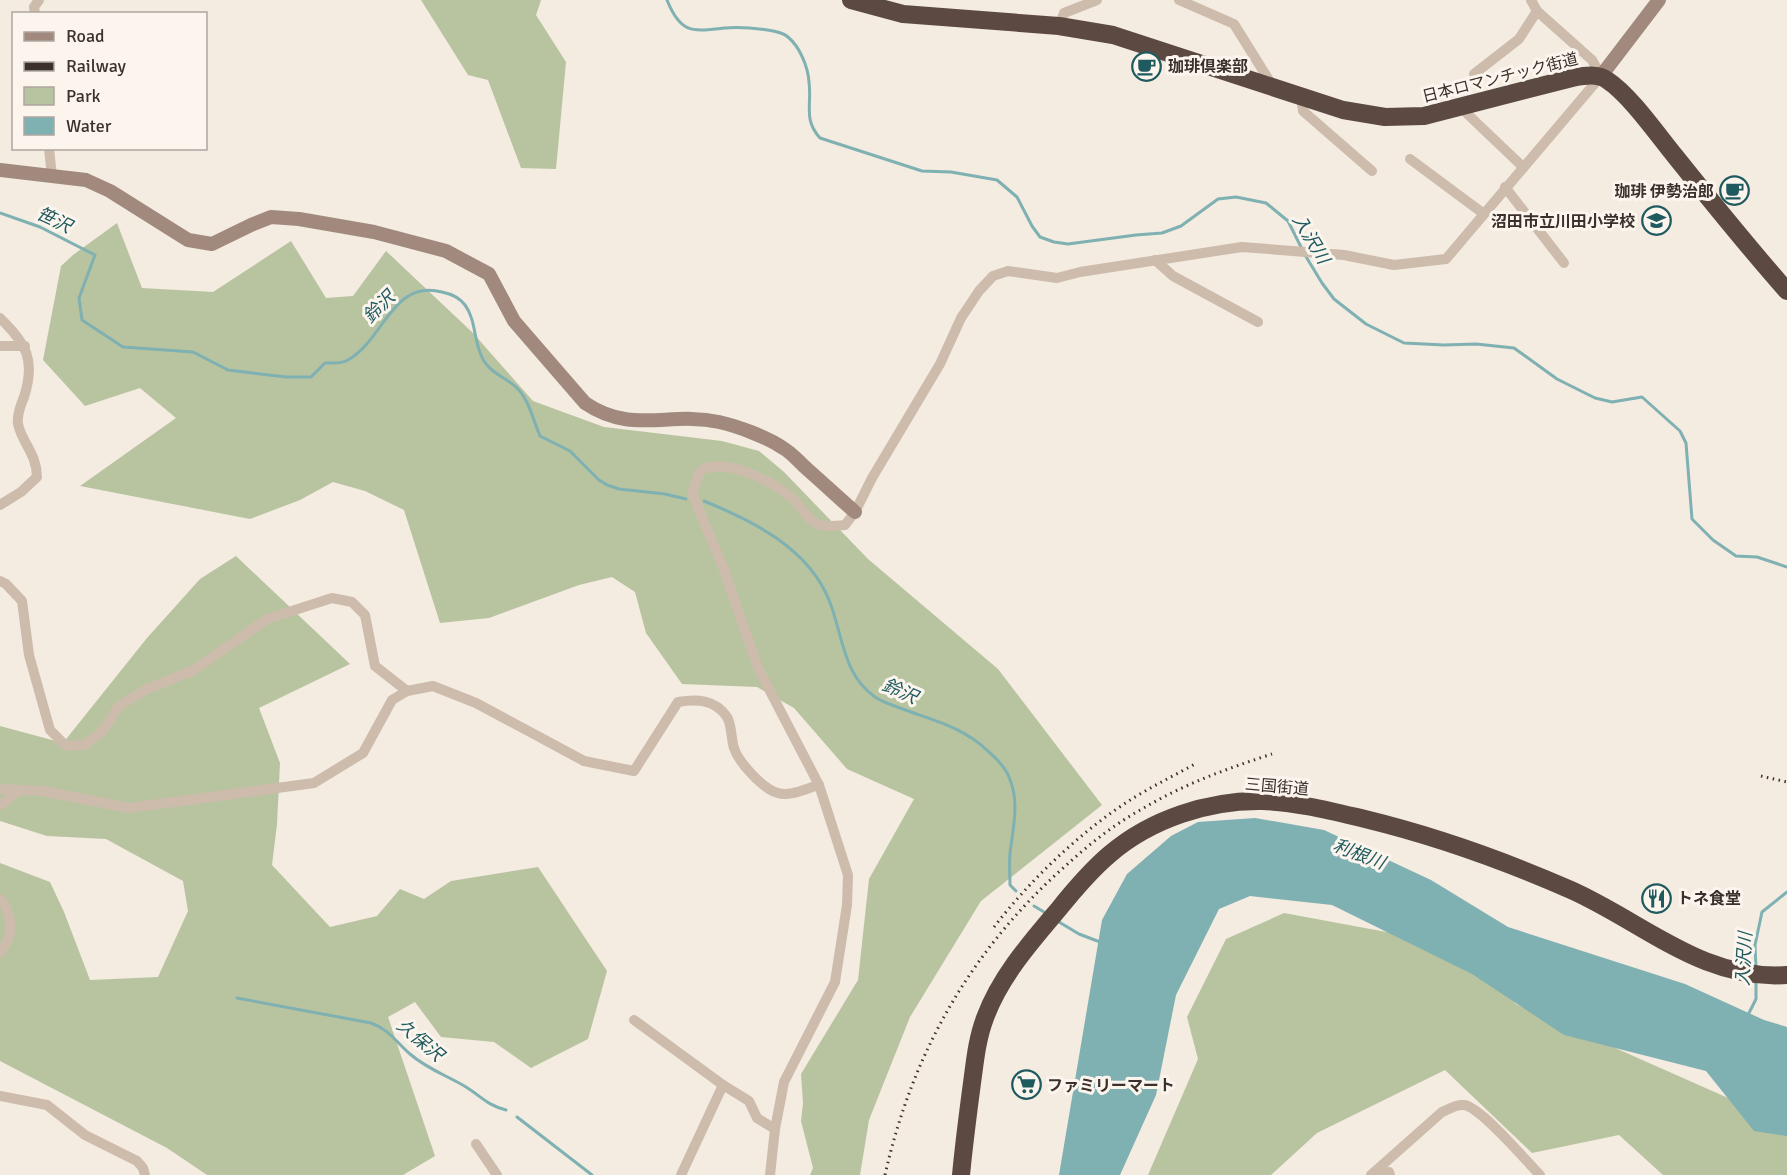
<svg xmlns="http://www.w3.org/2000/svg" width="1787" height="1175" font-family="Signika,'Noto Sans JP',sans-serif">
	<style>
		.green { fill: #b8c4a0 }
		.water { fill: #7fb0b2 }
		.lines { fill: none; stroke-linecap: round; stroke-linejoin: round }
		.stream { stroke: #7fb0b2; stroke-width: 3 }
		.street { stroke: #cdbbac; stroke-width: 10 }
		.secondary { stroke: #a18a7d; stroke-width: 14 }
		.highway { stroke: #5c4a42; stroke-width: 18 }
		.rail { stroke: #3b302b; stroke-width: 3; stroke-dasharray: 1.5 4.5; stroke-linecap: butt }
		.labels { text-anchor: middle; stroke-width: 6; stroke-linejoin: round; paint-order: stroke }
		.poi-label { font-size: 16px; font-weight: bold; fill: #3b302b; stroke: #fbf5ee; text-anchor: start }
		.street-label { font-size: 16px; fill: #3b302b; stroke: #fbf5ee }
		.water-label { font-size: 18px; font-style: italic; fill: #1f5a5e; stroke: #fbf5ee }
	</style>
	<rect width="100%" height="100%" fill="#f4ebe1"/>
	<g class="green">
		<polygon points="421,0 541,0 536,15 566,62 556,169 521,168 488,80 468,75"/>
		<polygon points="117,223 142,288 213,292 291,241 326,298 353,296 386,251 473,333 533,401 604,427 722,441 759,451 784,472 868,559 998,669 1102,805 981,901 910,1017 869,1120 860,1175 810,1175 813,1168 801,1121 803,1103 801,1074 858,980 869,879 914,799 847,769 794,708 757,687 682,684 646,633 635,592 612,577 579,585 489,618 440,623 404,510 365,491 333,482 300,500 250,519 80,486 176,418 140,388 85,406 43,360 61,266 73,255"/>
		<polygon points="236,556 350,664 259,708 280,763 277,824 272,865 330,927 377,916 400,889 424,899 451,881 538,867 607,971 588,1039 531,1068 494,1042 441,1037 415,1002 388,1017 435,1156 403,1175 207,1175 167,1148 0,1061 0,863 50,882 64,912 90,980 158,977 188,911 183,881 106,839 47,836 0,821 0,726 63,743 147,638 200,579"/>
		<polygon points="1284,913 1462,946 1516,1004 1787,1124 1787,1175 1663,1175 1619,1135 1532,1153 1445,1070 1317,1133 1271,1175 1148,1175 1198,1059 1187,1017 1226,939"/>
	</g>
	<polygon class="water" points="1255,818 1324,830 1431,880 1508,927 1685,984 1764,1020 1787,1027 1787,1136 1754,1131 1706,1071 1564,1035 1472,974 1332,905 1250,896 1219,909 1176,995 1156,1095 1120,1175 1059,1175 1102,920 1127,874 1171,836 1198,822"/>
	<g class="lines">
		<g class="stream">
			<path d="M667 0C681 35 693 31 725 28 739 27 753 28 767 30 774 31 782 32 788 37 800 47 808 67 809 82 812 105 803 119 820 138L922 171 951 172 997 180 1017 197 1032 226 1040 237 1054 242 1068 244 1136 235 1162 233 1181 226 1218 199 1236 197 1266 203 1288 221 1302 249"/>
			<path d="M0 213 40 227 95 255 79 298 82 320 123 347 193 352 228 370 286 377H311L325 363C333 363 341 364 348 360 384 340 392 279 442 292 452 294 459 297 465 305 477 321 473 344 484 361 491 373 506 378 516 387 529 399 533 420 540 436L570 451 599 480 607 485 619 489 665 494 686 499"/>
			<polyline points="1305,255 1322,283 1334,299 1366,324 1404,343 1444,345 1476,344 1514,348 1557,379 1595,398 1612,402 1642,397 1680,431 1686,443 1692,519 1713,540 1736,556 1757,557 1787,567"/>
			<path d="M704 501C753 521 808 548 829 600 843 634 842 674 875 697 882 702 892 705 900 708 934 721 962 726 989 752 997 759 1005 767 1009 777 1020 801 1013 828 1010 853 1009 864 1010 875 1010 885L1016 891"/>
			<polyline points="1034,906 1044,912"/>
			<polyline points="1059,922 1079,934 1100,942"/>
			<polyline points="1756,968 1755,945 1762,912 1787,892"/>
			<path d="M237 998 371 1023C390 1030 395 1041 410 1054 427 1069 448 1076 466 1087 482 1097 487 1105 506 1110"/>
			<polyline points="1747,1017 1756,999 1756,980"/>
			<polyline points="517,1117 592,1175"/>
		</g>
		<g class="street">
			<polyline points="1179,0 1234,24 1272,85"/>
			<polyline points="35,14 34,7 39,0"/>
			<polyline points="1059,26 1064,13 1097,0"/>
			<polyline points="1474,74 1519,39 1537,11"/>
			<polyline points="1301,96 1303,111 1372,171"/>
			<polyline points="1460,107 1523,167"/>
			<polyline points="49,148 52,177"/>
			<polyline points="1410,159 1484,214"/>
			<polyline points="1505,187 1564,263"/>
			<polyline points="1155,260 1173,276 1258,322"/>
			<path d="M0 318C26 343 36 360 24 397 21 404 17 416 18 424 22 443 37 454 37 477L21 492 0 505"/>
			<polyline points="0,346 25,346"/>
			<polyline points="0,581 6,584 22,601 29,655 50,730 66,746 84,745 102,732 119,706 145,690 194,670 267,619 332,598 352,602 365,615 375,666 407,691"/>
			<path d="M0 789 43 791 129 808 314 783 363 753 392 700 407 691 433 686 476 703 584 761 634 771 678 702C696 699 715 699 727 717 732 725 731 739 734 748 739 763 763 789 778 793 790 797 807 788 819 785"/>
			<polyline points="0,805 19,790"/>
			<path d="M0 899C9 907 13 929 8 940 6 944 2 949 0 953"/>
			<polyline points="634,1020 723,1085 749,1101 757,1118 775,1129"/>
			<polyline points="0,1096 47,1105 85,1135 137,1161 143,1168 145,1175"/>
			<polyline points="476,1144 497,1175"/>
			<polyline points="681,1175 723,1085"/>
			<path d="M770 1175 775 1129 784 1082 835 982 847 905 848 875 819 785 758 668 724 570 692 493 700 471C724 456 771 481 791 497 800 504 806 519 817 524 825 527 836 526 845 525L855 512 872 478 940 364 961 318 979 291 993 276 1008 271 1057 278 1080 272 1242 247 1344 255 1394 265 1446 259 1601 76 1592 60 1537 11 1531 0"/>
			<path d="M1371 1175 1442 1112C1449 1109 1456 1104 1464 1105 1481 1107 1526 1161 1540 1175"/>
			<polyline points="1377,1175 1389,1172 1390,1175"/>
		</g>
		<g class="secondary">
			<polyline points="1601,76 1659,0"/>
			<path d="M0 170 86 180 110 191 188 240 212 244 251 225 271 217 299 219 374 232 446 251 489 274 514 321 585 403C632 435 669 411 719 422 737 426 767 437 783 448 792 453 799 462 807 469 823 483 839 498 855 512"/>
		</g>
		<g class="highway">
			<path d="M851 0 903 14 1059 26 1113 35 1343 110 1385 117 1424 116 1572 78C1583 76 1597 73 1607 80 1630 95 1657 134 1675 156 1711 201 1748 247 1787 291"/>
			<path d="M961 1175C964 1144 968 1113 972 1083 975 1061 977 1039 985 1018 1000 977 1030 943 1058 910 1074 890 1091 870 1110 854 1151 819 1209 800 1262 801 1296 802 1331 811 1365 819 1435 836 1505 861 1571 890 1643 922 1703 981 1787 975"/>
		</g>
		<g class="rail">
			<polyline points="1761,776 1787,782"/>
			<path d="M994 927C1031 879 1083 829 1135 797 1155 785 1175 775 1195 764"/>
			<path d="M885 1175C912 1054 970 952 1062 869 1087 846 1113 825 1142 809 1184 784 1226 769 1272 754"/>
		</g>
	</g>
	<defs>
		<symbol id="cafe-ring" viewBox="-11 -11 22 22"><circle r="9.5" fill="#fbf5ee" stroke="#1f5a5e" stroke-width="1.5"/><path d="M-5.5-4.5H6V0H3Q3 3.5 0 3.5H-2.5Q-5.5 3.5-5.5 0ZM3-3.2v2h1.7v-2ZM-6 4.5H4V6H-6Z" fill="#1f5a5e"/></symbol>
		<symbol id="school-ring" viewBox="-11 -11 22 22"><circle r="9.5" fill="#fbf5ee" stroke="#1f5a5e" stroke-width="1.5"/><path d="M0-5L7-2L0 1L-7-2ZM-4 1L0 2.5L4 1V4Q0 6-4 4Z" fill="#1f5a5e"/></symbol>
		<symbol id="restaurant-ring" viewBox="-11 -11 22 22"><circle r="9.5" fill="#fbf5ee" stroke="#1f5a5e" stroke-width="1.5"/><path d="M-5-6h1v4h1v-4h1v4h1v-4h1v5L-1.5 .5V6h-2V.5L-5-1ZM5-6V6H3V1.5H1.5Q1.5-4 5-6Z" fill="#1f5a5e"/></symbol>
		<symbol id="supermarket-ring" viewBox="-11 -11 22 22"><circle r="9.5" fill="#fbf5ee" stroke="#1f5a5e" stroke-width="1.5"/><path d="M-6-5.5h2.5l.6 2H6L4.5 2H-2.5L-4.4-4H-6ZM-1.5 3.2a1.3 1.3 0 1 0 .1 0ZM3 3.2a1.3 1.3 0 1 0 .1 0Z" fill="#1f5a5e"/></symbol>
	</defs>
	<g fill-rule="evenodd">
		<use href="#cafe-ring" x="1130" y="50" width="33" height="33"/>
		<use href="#cafe-ring" x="1718" y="174" width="33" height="33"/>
		<use href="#school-ring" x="1640" y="204" width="33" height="33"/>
		<use href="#restaurant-ring" x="1640" y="882" width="33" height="33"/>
		<use href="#supermarket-ring" x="1010" y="1068" width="33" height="33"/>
	</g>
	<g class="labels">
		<g class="poi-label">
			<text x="1168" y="72">珈琲倶楽部</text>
			<text x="1714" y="197" text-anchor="end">珈琲 伊勢治郎</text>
			<text x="1635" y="227" text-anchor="end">沼田市立川田小学校</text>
			<text x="1677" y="904">トネ食堂</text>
			<text x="1047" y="1091">ファミリーマート</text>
		</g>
		<g class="street-label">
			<text transform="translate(1500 77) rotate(-14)" y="6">日本ロマンチック街道</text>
			<text transform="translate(1277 786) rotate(5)" y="6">三国街道</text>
		</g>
		<g class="water-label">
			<text transform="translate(54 220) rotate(25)" y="6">笹沢</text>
			<text transform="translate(1311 239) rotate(59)" y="6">入沢川</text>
			<text transform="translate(379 307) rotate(-45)" y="6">鈴沢</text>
			<text transform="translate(900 691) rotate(24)" y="6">鈴沢</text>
			<text transform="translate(1359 854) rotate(21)" y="6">利根川</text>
			<text transform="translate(1744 959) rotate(-87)" y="6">入沢川</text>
			<text transform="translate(420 1040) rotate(40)" y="6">久保沢</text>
		</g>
	</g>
	<rect x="12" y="12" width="195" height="138" fill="#fbf5ee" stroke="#aea6a0" stroke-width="1.5"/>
	<rect x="24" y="32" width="30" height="9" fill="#a18a7d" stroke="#aea6a0" stroke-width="1.5"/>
	<text x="66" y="42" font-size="18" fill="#3b302b">Road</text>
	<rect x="24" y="62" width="30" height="9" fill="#3b302b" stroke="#aea6a0" stroke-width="1.5"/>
	<text x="66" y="72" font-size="18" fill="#3b302b">Railway</text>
	<rect x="24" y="87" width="30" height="18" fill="#b8c4a0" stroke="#aea6a0" stroke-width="1.5"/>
	<text x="66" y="102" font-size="18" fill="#3b302b">Park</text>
	<rect x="24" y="117" width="30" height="18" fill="#7fb0b2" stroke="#aea6a0" stroke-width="1.5"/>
	<text x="66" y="132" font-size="18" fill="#3b302b">Water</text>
</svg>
